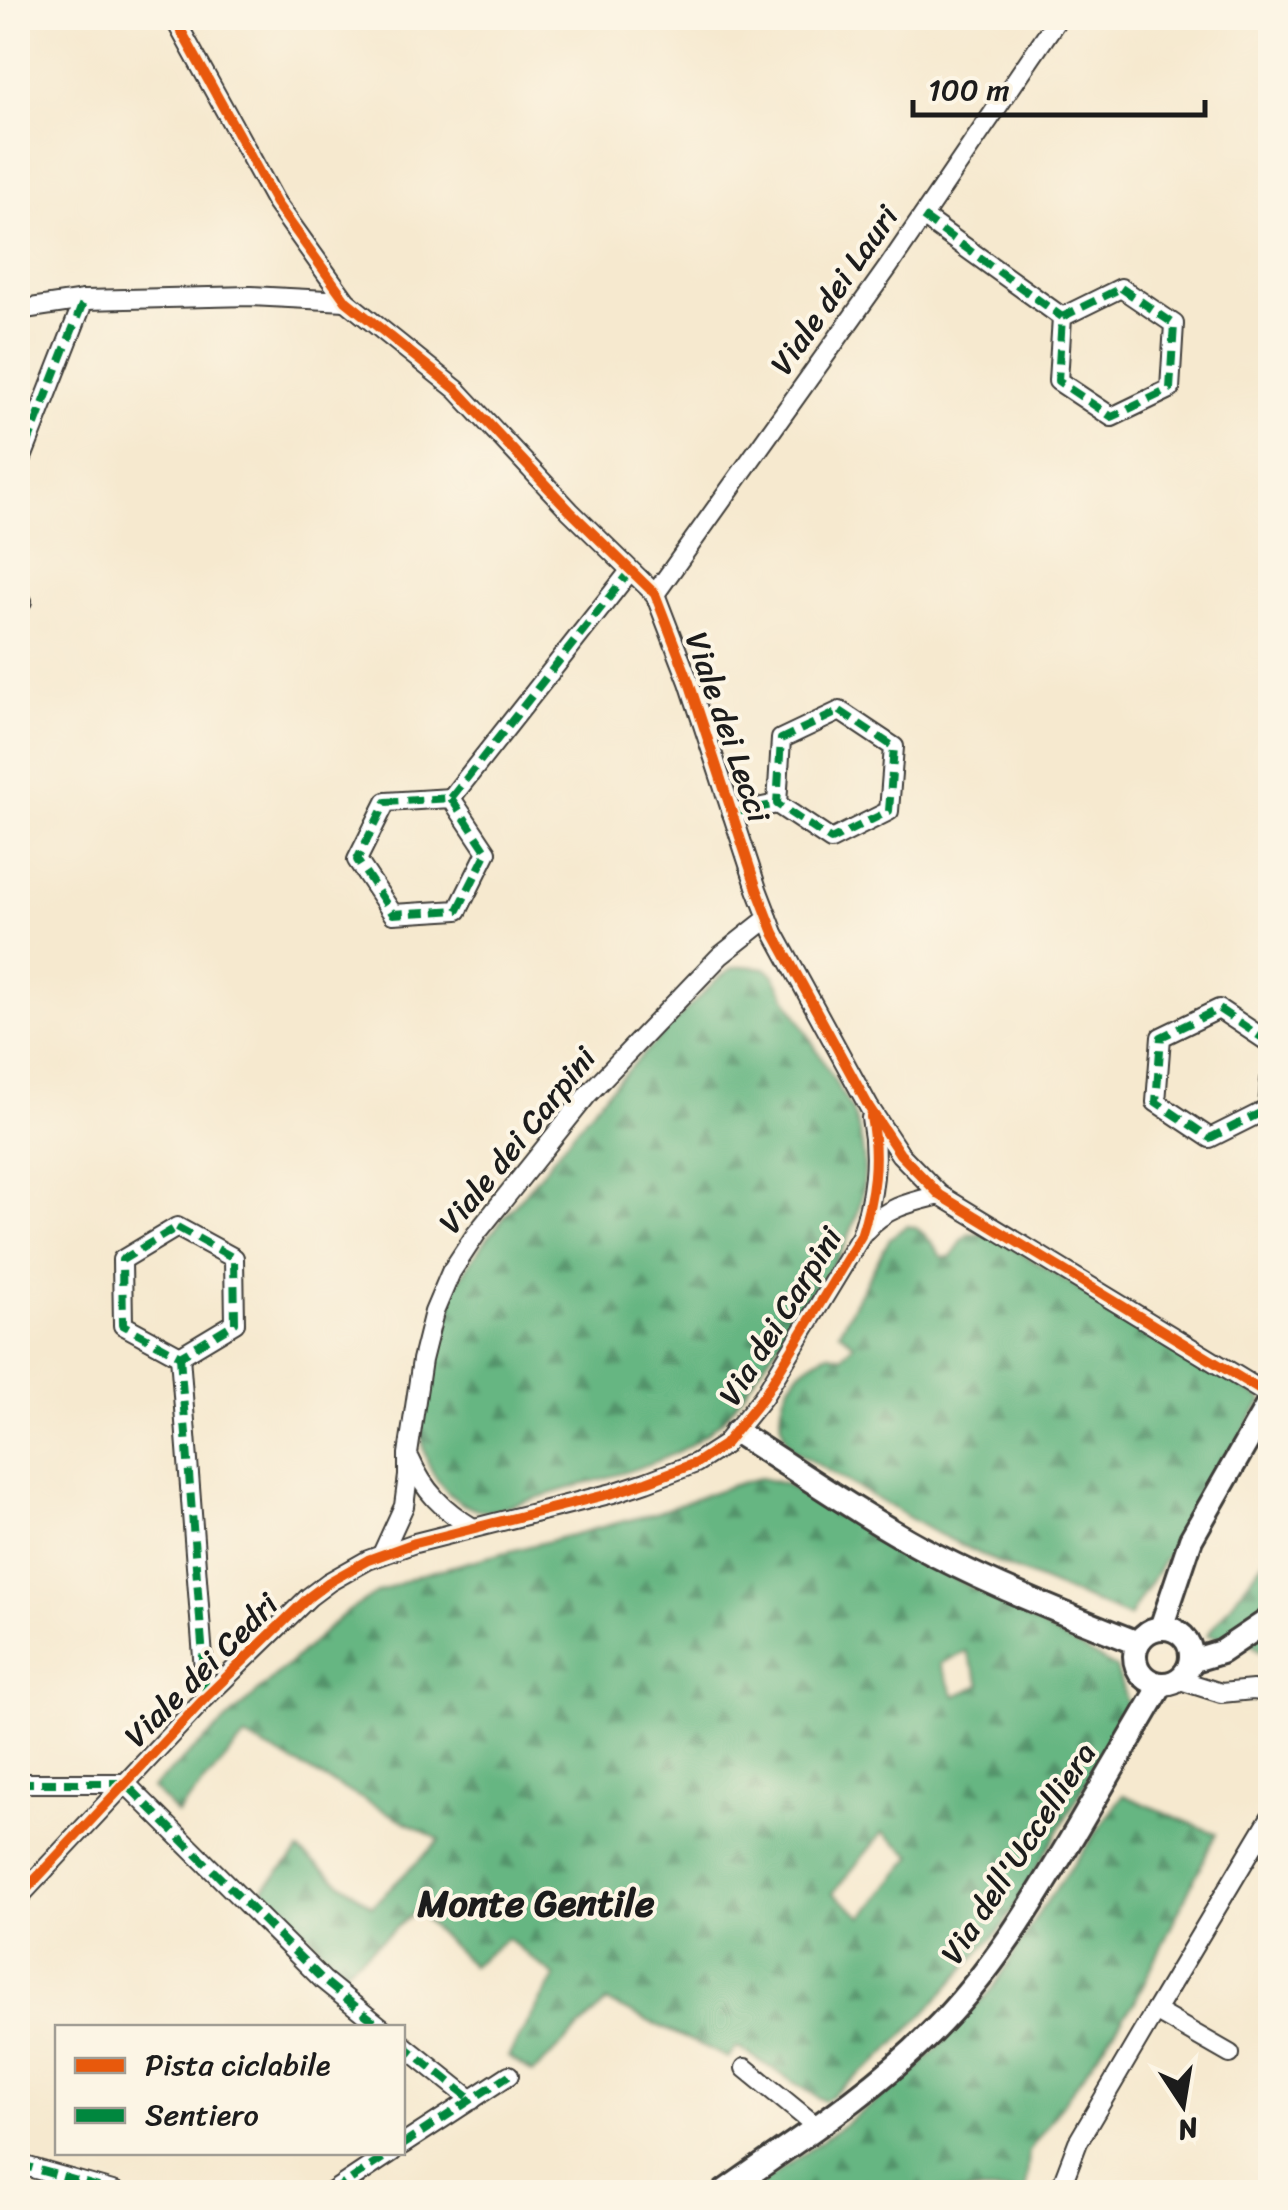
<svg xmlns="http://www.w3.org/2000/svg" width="1288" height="2210" font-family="Sriracha,sans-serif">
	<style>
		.forest { fill: url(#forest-firs); stroke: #41694f; stroke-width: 2.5; fill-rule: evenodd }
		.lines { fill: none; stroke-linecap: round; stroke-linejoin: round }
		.minor-casing { stroke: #3d3b37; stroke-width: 22 }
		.tertiary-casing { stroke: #3d3b37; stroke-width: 28 }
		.minor { stroke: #fff; stroke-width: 18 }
		.tertiary { stroke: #fff; stroke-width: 22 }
		.quiet { stroke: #00873e; stroke-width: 8; stroke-dasharray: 15 8; stroke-linecap: butt }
		.cycleway-casing { stroke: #fcf5e5; stroke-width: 16 }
		.cycleway { stroke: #e8590c; stroke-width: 10 }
		.labels { text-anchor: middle; stroke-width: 8; stroke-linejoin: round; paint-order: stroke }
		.street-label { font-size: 32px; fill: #1c1c1c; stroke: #fcf5e5 }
		.quarter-label { font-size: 38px; font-weight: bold; fill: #1c1c1c; stroke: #fcf5e5 }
	</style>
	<defs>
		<pattern id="forest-firs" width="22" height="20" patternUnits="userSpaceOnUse" patternTransform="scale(2.5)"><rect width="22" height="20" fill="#66b682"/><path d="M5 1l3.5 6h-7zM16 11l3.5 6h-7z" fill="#53936a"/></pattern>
	</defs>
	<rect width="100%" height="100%" fill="#fcf5e5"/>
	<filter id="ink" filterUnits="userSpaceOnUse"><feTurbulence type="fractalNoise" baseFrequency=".01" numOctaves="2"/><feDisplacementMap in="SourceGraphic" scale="20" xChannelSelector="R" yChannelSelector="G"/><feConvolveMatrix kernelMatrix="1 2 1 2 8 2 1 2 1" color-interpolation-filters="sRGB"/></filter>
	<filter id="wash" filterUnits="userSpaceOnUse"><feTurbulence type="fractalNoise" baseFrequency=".0048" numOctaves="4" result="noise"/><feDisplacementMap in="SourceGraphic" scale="40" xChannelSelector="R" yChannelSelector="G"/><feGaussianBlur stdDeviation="2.25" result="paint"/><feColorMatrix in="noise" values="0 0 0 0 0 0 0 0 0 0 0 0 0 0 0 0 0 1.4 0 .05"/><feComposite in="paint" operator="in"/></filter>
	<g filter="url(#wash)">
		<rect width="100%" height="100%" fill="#f6e9cf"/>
		<g class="forest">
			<path d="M744 966 766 968 773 974 853 1113C873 1167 865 1209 838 1258L735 1405C699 1453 643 1467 588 1483 556 1492 523 1502 491 1511 465 1512 444 1493 432 1471 416 1442 421 1414 428 1383 433 1356 437 1327 448 1302 468 1257 501 1222 532 1184 557 1153 582 1120 609 1090 643 1053 680 1017 715 981L733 968Z"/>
			<path d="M906 1226C923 1226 932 1245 942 1257H952C967 1235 962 1229 993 1236L1263 1400 1129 1617 1003 1565 932 1531 796 1452C775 1433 778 1399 795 1377 803 1366 817 1359 828 1353L842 1357 854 1343 839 1332 890 1238Z"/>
			<path d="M760 1478 785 1484 1116 1668 1129 1709 1003 1926 925 2013 879 2060 824 2101 737 2047 728 2058 607 2002 533 2073 508 2057 555 1977 507 1938 472 1966 416 1911 344 1971 263 1889 299 1851 372 1906 440 1840 245 1737 177 1814 152 1788 344 1614 377 1593 419 1575 652 1514C688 1502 723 1486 760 1478ZM966 1651 981 1685 955 1696 940 1664ZM883 1832 913 1856 863 1917 833 1893Z"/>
			<polygon points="1270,1553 1270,1658 1252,1645 1207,1635"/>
			<polygon points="1123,1795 1216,1834 1135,2001 1029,2151 1026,2192 750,2192 909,2078 993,1988 1040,1911"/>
		</g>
	</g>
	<g filter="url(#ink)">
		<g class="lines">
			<defs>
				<g id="minor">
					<polyline points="174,18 276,203 346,301 457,390 570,511 655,594 689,682 757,889 774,933 869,1107 900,1154 940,1195 1270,1396"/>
					<polyline points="923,217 1062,317"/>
					<polygon points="1121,288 1174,324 1170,389 1112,417 1058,381 1062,317"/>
					<polyline points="18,310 84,300 251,296 346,301"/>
					<polyline points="18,468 84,300"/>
					<polyline points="655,594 889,266 1058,18"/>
					<polyline points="18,595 22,601 18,610"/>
					<polygon points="840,711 894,747 889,811 831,840 777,804 781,739"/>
					<polygon points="451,798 487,852 458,910 393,914 357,860 386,802"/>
					<polyline points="451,798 630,571"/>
					<polyline points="732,813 777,804"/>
					<polyline points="1270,1043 1219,1009 1161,1037 1156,1102 1210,1138 1268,1109 1270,1080"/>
					<polygon points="177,1227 234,1258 235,1323 180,1356 123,1325 122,1260"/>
					<path d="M866 1230C886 1207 912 1202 940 1195"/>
					<polyline points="180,1356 206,1697"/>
					<path d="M410 1459C424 1491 443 1510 473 1528"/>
					<polyline points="382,1554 404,1506 408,1476 408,1454 422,1360 434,1312 451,1272 476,1234 588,1094 720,956 768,918"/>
					<polyline points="1180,1680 1221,1693 1253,1690 1270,1693"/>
					<polyline points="18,1783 125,1783 323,1980 382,2028"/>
					<path d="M18 1898 206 1697 309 1597 329 1582 368 1560 415 1543 613 1493 646 1482 696 1463 724 1445 763 1397 861 1236C874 1196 879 1159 871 1118"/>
					<polyline points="402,2044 472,2100"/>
					<polyline points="1230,2054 1155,2011 1270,1818"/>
					<polyline points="745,2068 816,2126"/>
					<polyline points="402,2145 509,2075"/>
					<polyline points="18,2164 116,2192"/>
					<polyline points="332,2192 392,2152"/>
					<polyline points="1059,2192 1078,2142 1155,2011"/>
				</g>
				<g id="tertiary">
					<path d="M736 1432C801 1473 865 1518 933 1554 999 1588 1069 1616 1138 1643"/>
					<circle cx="1163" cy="1656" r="28"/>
					<polyline points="1161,1628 1191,1539 1270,1401"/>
					<polyline points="1191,1661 1221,1652 1270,1619"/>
					<path d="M724 2192C794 2142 869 2095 930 2034 991 1974 1034 1902 1077 1829 1105 1781 1134 1732 1162 1684"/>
				</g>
			</defs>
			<use href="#minor" class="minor-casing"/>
			<use href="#tertiary" class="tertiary-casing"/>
			<use href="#minor" class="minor"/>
			<use href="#tertiary" class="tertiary"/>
			<g class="quiet">
				<polyline points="923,217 1062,317"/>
				<polygon points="1121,288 1174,324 1170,389 1112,417 1058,381 1062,317"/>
				<polyline points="18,468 84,300"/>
				<polyline points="18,595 22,601 18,610"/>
				<polygon points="840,711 894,747 889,811 831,840 777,804 781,739"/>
				<polygon points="451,798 487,852 458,910 393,914 357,860 386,802"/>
				<polyline points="451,798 630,571"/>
				<polyline points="732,813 777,804"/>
				<polyline points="1270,1043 1219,1009 1161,1037 1156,1102 1210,1138 1268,1109 1270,1080"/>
				<polygon points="177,1227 234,1258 235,1323 180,1356 123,1325 122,1260"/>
				<polyline points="180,1356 206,1697"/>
				<polyline points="18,1783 125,1783 323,1980 382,2028"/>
				<polyline points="402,2044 472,2100"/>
				<polyline points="402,2145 509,2075"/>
				<polyline points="18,2164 116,2192"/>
				<polyline points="332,2192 392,2152"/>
			</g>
			<defs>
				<g id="cycleway">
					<polyline points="174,18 276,203 346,301 457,390 570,511 655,594 689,682 757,889 774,933 869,1107 900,1154 940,1195 1270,1396"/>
					<path d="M18 1898 206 1697 309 1597 329 1582 368 1560 415 1543 613 1493 646 1482 696 1463 724 1445 763 1397 861 1236C874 1196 879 1159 871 1117"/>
				</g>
			</defs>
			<use href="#cycleway" class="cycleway-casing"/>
			<use href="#cycleway" class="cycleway"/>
		</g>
	</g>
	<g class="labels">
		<g class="street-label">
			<text transform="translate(834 290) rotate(-55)" y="11">Viale dei Lauri</text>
			<text transform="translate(728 727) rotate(71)" y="11">Viale dei Lecci</text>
			<text transform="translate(517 1140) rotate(-51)" y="11">Viale dei Carpini</text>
			<text transform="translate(780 1316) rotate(-58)" y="11">Via dei Carpini</text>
			<text transform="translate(201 1670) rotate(-45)" y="11">Viale dei Cedri</text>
			<text transform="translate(1018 1853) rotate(-57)" y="11">Via dell'Uccelliera</text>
		</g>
		<g class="quarter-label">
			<text x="536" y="1916">Monte Gentile</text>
		</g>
	</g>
	<rect width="1288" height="2210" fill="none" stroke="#fcf5e5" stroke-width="60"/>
	<rect x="55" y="2025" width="350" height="130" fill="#fcf5e5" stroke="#a29e95" stroke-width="2.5"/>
	<rect x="75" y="2058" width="50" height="15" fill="#e8590c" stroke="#a29e95" stroke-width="2.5"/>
	<text x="145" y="2075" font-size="30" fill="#1c1c1c">Pista ciclabile</text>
	<rect x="75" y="2108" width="50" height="15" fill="#00873e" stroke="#a29e95" stroke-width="2.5"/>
	<text x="145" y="2125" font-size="30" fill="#1c1c1c">Sentiero</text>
	<g transform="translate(1183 2105) rotate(168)" stroke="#fcf5e5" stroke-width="8" paint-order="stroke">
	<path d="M0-8L18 38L0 25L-18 38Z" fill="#1c1c1c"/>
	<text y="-15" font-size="28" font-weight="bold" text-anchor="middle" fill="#1c1c1c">N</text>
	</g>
	<path d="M913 100v15h292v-15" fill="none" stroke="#1c1c1c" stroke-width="5"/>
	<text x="928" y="100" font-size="30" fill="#1c1c1c" stroke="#fcf5e5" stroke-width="8" paint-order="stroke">100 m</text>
</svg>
